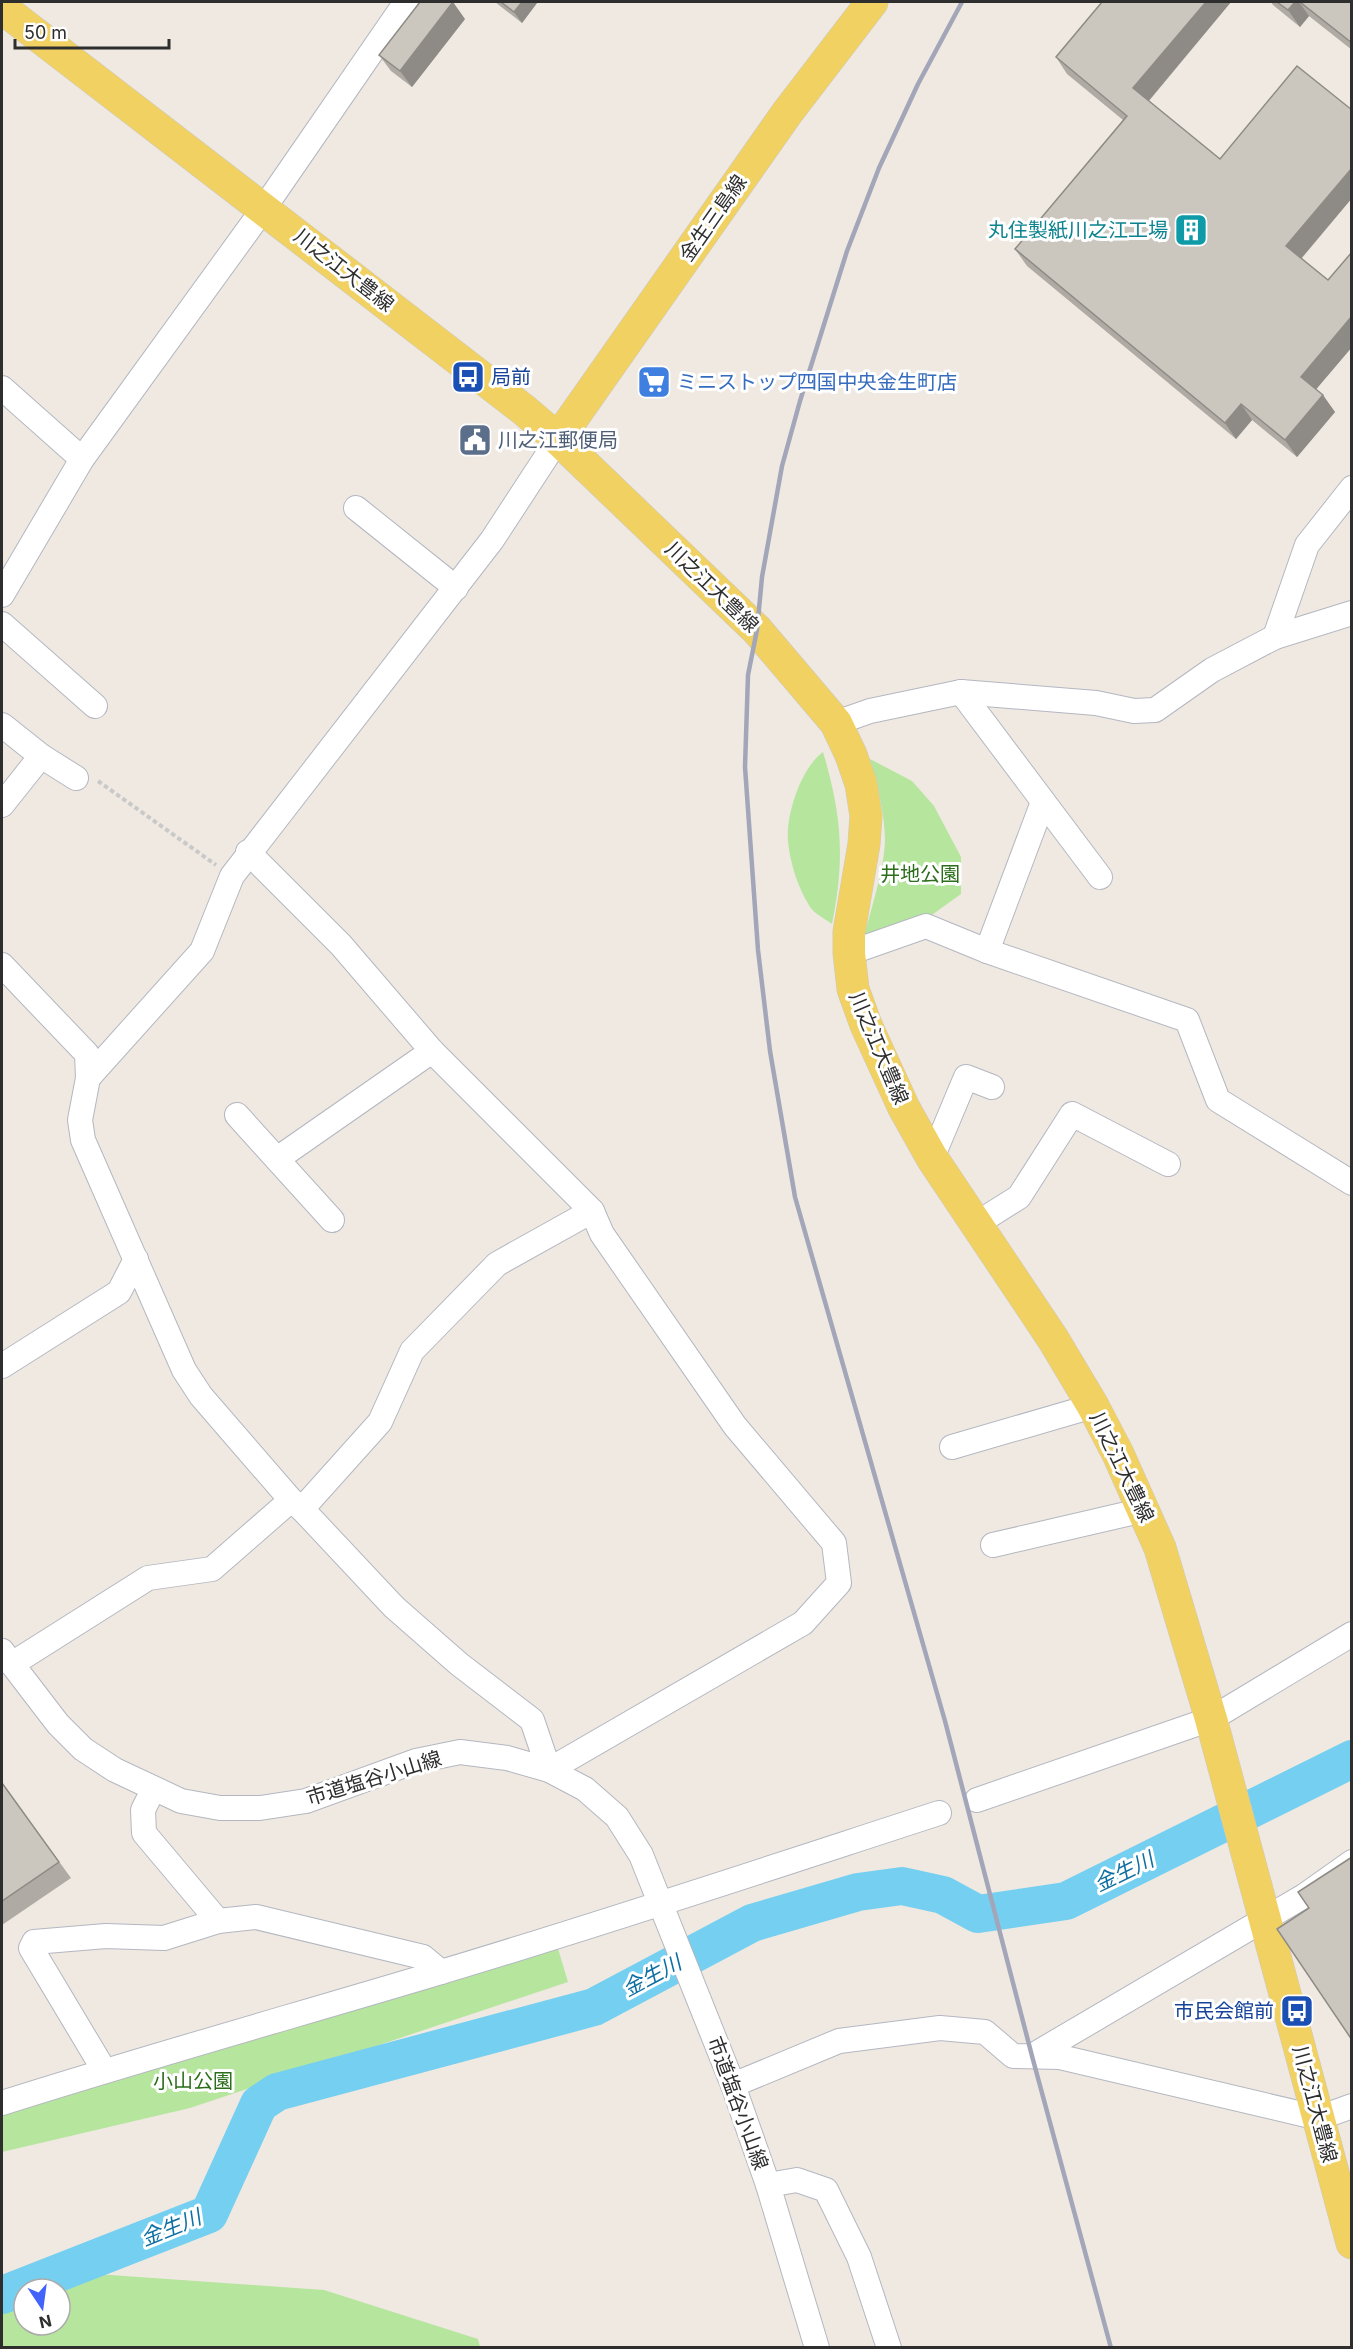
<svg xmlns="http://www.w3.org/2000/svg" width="1353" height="2349" font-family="Inter,'Noto Sans JP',sans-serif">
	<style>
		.green { fill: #b6e59e }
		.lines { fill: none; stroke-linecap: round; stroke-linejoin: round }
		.river { stroke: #75cff0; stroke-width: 38 }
		.minor-casing { stroke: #b4b7c1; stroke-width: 26 }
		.major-casing { stroke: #c9c9c9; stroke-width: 33 }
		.path { stroke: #c9c9c9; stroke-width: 4; stroke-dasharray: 4.5 3; stroke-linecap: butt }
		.minor { stroke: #fff; stroke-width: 24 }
		.major { stroke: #f2d163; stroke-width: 32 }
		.rail { stroke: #a3a6b8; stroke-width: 4.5 }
		.wall { fill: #afaba4 }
		.shaded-wall { fill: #8e8b86 }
		.building { fill: #cbc7bf; stroke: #8e8b86; stroke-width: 1.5 }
		.labels { text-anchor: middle; stroke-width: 6; stroke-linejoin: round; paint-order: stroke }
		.street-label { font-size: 20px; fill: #2e2e2e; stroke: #fff }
		.culture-label { font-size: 20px; fill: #0d838f; stroke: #fff; text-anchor: end }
		.transit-label { font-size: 20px; fill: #164399; stroke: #fff; text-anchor: start }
		.shop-label { font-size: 20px; fill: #366cbe; stroke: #fff; text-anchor: start }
		.service-label { font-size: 20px; fill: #4e5e75; stroke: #fff; text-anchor: start }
		.park-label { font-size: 20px; fill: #2c6e1b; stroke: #fff }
		.water-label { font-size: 21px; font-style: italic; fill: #0d6fa3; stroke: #fff }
	</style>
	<rect width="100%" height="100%" fill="#efe9e1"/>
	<g class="green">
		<path d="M823 752C842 816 845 859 832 924 825 919 815 914 810 907 798 888 790 863 788 841 786 814 801 768 823 752Z"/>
		<path d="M870 759 912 781 934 806 961 857V894L929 917 864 937C871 909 884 870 885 841 885 814 877 785 870 759Z"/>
		<polygon points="556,1942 568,1982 190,2108 2,2152 2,2116"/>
		<polygon points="82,2273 324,2290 478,2339 480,2347 2,2347 2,2307 24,2298 24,2325 60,2325 60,2289 44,2289"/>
	</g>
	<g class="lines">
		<polyline class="river" points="2,2295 209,2214 259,2104 277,2092 594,2007 752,1923 858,1892 902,1886 943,1895 978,1914 1066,1901 1352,1759"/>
		<defs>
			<g id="minor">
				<polyline points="2,388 82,459"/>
				<polyline points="356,508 456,588"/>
				<polyline points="2,595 82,459 264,208 406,2"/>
				<polyline points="2,624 95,706"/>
				<polyline points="1275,637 1307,545 1352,488"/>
				<polyline points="961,692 1100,877"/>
				<polyline points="836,723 870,711 961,692 1096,703 1134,711 1155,710 1212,670 1275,637 1352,613"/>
				<polyline points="2,725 41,756 76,778"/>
				<polyline points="2,805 41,756"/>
				<polyline points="987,951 1043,802"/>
				<polyline points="849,953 926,926 987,951 1187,1020 1218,1100 1352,1183"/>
				<polyline points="2,965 87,1054 88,1078 80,1120 83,1140 184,1370 201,1396 291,1500 302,1509 394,1607 459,1664 532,1720 549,1770 803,1623 839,1583 834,1543 735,1426 602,1234 592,1211 432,1051 341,945 248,852"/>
				<polyline points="88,1078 202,951 232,876 492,540 558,439"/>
				<polyline points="237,1115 332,1220"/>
				<polyline points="932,1158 966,1077 992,1087"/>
				<polyline points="277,1159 432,1051"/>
				<polyline points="976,1224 1019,1197 1072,1114 1168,1164"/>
				<polyline points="2,1366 119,1292 136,1259"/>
				<polyline points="952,1447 1093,1406"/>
				<polyline points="302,1509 380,1422 412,1351 497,1264 592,1211"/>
				<polyline points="993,1545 1144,1510"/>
				<polyline points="2,1651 58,1724 83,1749 115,1770 181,1801 220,1808 260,1808 306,1801 416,1761 460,1752 507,1758 549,1770 585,1789 617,1817 641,1855 733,2085 768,2185 817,2348"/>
				<polyline points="12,1664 148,1578 212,1569 291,1500"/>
				<polyline points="153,1790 143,1810 144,1833 218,1921 256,1917 423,1957 441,1972"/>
				<polyline points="977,1800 1211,1719 1352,1634"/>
				<polyline points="1032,2056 1304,1896 1352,1862"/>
				<polyline points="104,2070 31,1948 34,1942 106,1936 164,1938 218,1921"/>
				<polyline points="733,2085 839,2041 940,2028 985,2032 1013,2056 1060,2057 1319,2118 1352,2106"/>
				<path d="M2 2103C147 2057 294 2016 441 1972 608 1922 773 1867 939 1813"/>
				<polyline points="768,2185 797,2180 826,2190 859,2257 889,2348"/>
			</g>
			<g id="major">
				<polyline points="2,8 524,410 558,439 757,630 836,723 851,755 861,784 866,816 864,844 849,932 849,953 853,989 866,1025 904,1108 932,1158 1053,1339 1093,1406 1118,1454 1160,1548 1211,1719 1352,2243"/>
				<polyline points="558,439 787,113 872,2"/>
			</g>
		</defs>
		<use href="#minor" class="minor-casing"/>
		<use href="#major" class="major-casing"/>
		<polyline class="path" points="98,781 216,865"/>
		<use href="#minor" class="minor"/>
		<use href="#major" class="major"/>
		<polyline class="rail" points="962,2 918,84 879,168 847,251 800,401 782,466 762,577 757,630 748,675 745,767 758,950 770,1051 795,1197 945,1721 1032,2056 1111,2348"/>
	</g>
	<g class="wall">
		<polygon points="495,2 536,2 537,3 522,23"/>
		<polygon points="1102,2 1231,2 1149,101 1220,159 1352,198 1302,258 1352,347 1316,389 1335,412 1297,457 1252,420 1236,439 1027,266 1015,249 1123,120 1067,74 1056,57"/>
		<polygon points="1271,2 1352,2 1352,50 1309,16 1300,27 1273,5"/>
		<polygon points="465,19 412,87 391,71 379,55"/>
		<polygon points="2,1783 71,1878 2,1925"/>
	</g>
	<g class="shaded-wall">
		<polygon points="453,2 465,19 412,87 400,71"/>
		<polygon points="522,2 536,2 537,3 522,23 514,12"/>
		<polygon points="1206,2 1231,2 1145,105 1133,88"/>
		<polygon points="1295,2 1299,2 1309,16 1300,27 1288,10"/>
		<polygon points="1352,168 1352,198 1298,262 1286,246"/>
		<polygon points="1352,316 1352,347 1313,393 1301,377"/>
		<polygon points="1323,395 1335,412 1297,457 1285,440"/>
		<polygon points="1241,404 1252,420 1236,439 1225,423"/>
	</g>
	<g class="building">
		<polygon points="420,2 453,2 400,71 379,55"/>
		<polygon points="501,2 522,2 514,12"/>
		<polygon points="1102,2 1206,2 1133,88 1220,159 1297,66 1352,110 1352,168 1286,246 1328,280 1352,252 1352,316 1301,377 1323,395 1285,440 1241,404 1225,423 1015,249 1127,116 1056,57"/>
		<polygon points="1277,2 1295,2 1288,10"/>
		<polygon points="1300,2 1352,2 1352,43"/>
		<polygon points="2,1783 59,1862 2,1901"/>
		<polygon points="1352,1857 1352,2040 1277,1929 1309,1908 1298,1892"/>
	</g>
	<defs>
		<symbol id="building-square" viewBox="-11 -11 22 22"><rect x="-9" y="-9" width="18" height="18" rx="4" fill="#0f9aa8" stroke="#fff"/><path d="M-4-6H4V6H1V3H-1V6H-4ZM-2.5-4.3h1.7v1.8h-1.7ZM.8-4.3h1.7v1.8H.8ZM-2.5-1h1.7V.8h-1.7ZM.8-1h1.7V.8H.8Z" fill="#fff"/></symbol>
		<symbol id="bus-square" viewBox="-11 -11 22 22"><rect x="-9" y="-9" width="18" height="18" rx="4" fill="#1a4fb4" stroke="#fff"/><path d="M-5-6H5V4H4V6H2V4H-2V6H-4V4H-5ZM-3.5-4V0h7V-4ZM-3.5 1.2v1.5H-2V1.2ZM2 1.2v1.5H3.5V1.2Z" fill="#fff"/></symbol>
		<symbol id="supermarket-square" viewBox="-11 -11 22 22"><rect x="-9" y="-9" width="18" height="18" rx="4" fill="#3f7fe0" stroke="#fff"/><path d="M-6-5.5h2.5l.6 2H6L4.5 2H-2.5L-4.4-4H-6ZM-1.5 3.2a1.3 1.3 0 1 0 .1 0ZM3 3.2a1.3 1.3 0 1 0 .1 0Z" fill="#fff"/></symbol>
		<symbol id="civic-square" viewBox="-11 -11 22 22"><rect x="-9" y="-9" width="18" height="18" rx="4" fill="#5c6f8a" stroke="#fff"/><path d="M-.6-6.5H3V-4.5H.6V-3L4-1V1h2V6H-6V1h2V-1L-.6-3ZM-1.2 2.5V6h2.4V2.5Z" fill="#fff"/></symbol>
	</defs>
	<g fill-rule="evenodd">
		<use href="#building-square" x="1172" y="211" width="38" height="38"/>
		<use href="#bus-square" x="449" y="358" width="38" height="38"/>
		<use href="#supermarket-square" x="635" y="363" width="38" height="38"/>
		<use href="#civic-square" x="456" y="421" width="38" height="38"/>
		<use href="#bus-square" x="1278" y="1992" width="38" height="38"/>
	</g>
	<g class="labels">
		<g class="street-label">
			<text transform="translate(713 218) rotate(-55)" y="7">金生三島線</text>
			<text transform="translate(344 270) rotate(38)" y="7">川之江大豊線</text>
			<text transform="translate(712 587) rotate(44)" y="7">川之江大豊線</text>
			<text transform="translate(879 1048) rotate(67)" y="7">川之江大豊線</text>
			<text transform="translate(1122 1467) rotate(64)" y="7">川之江大豊線</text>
			<text transform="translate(374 1778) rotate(-17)" y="7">市道塩谷小山線</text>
			<text transform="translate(738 2103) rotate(70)" y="7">市道塩谷小山線</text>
			<text transform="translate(1315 2104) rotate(75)" y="7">川之江大豊線</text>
		</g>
		<g class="culture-label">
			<text x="1168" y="237">丸住製紙川之江工場</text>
		</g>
		<g class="transit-label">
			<text x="491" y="384">局前</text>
			<text x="1274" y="2018" text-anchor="end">市民会館前</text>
		</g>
		<g class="shop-label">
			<text x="677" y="389">ミニストップ四国中央金生町店</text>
		</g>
		<g class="service-label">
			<text x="498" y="447">川之江郵便局</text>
		</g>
		<g class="park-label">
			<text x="920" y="881">井地公園</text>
			<text x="193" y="2088">小山公園</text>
		</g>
		<g class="water-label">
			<text transform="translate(1124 1872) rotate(-26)" y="7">金生川</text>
			<text transform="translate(652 1976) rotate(-28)" y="7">金生川</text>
			<text transform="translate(171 2228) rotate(-22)" y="7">金生川</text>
		</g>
	</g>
	<rect width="1353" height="2349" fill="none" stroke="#2e2e2e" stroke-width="6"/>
	<g transform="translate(42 2307) rotate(167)"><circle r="28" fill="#ffffff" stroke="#ababab" stroke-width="1.5"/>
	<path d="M0-4.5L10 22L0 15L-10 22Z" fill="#4264fb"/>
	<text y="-9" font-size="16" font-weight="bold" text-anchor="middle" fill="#2e2e2e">N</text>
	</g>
	<path d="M15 39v9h154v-9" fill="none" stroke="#2e2e2e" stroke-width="3"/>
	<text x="24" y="39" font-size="18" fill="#2e2e2e" stroke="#ffffff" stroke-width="4.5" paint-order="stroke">50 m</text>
</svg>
